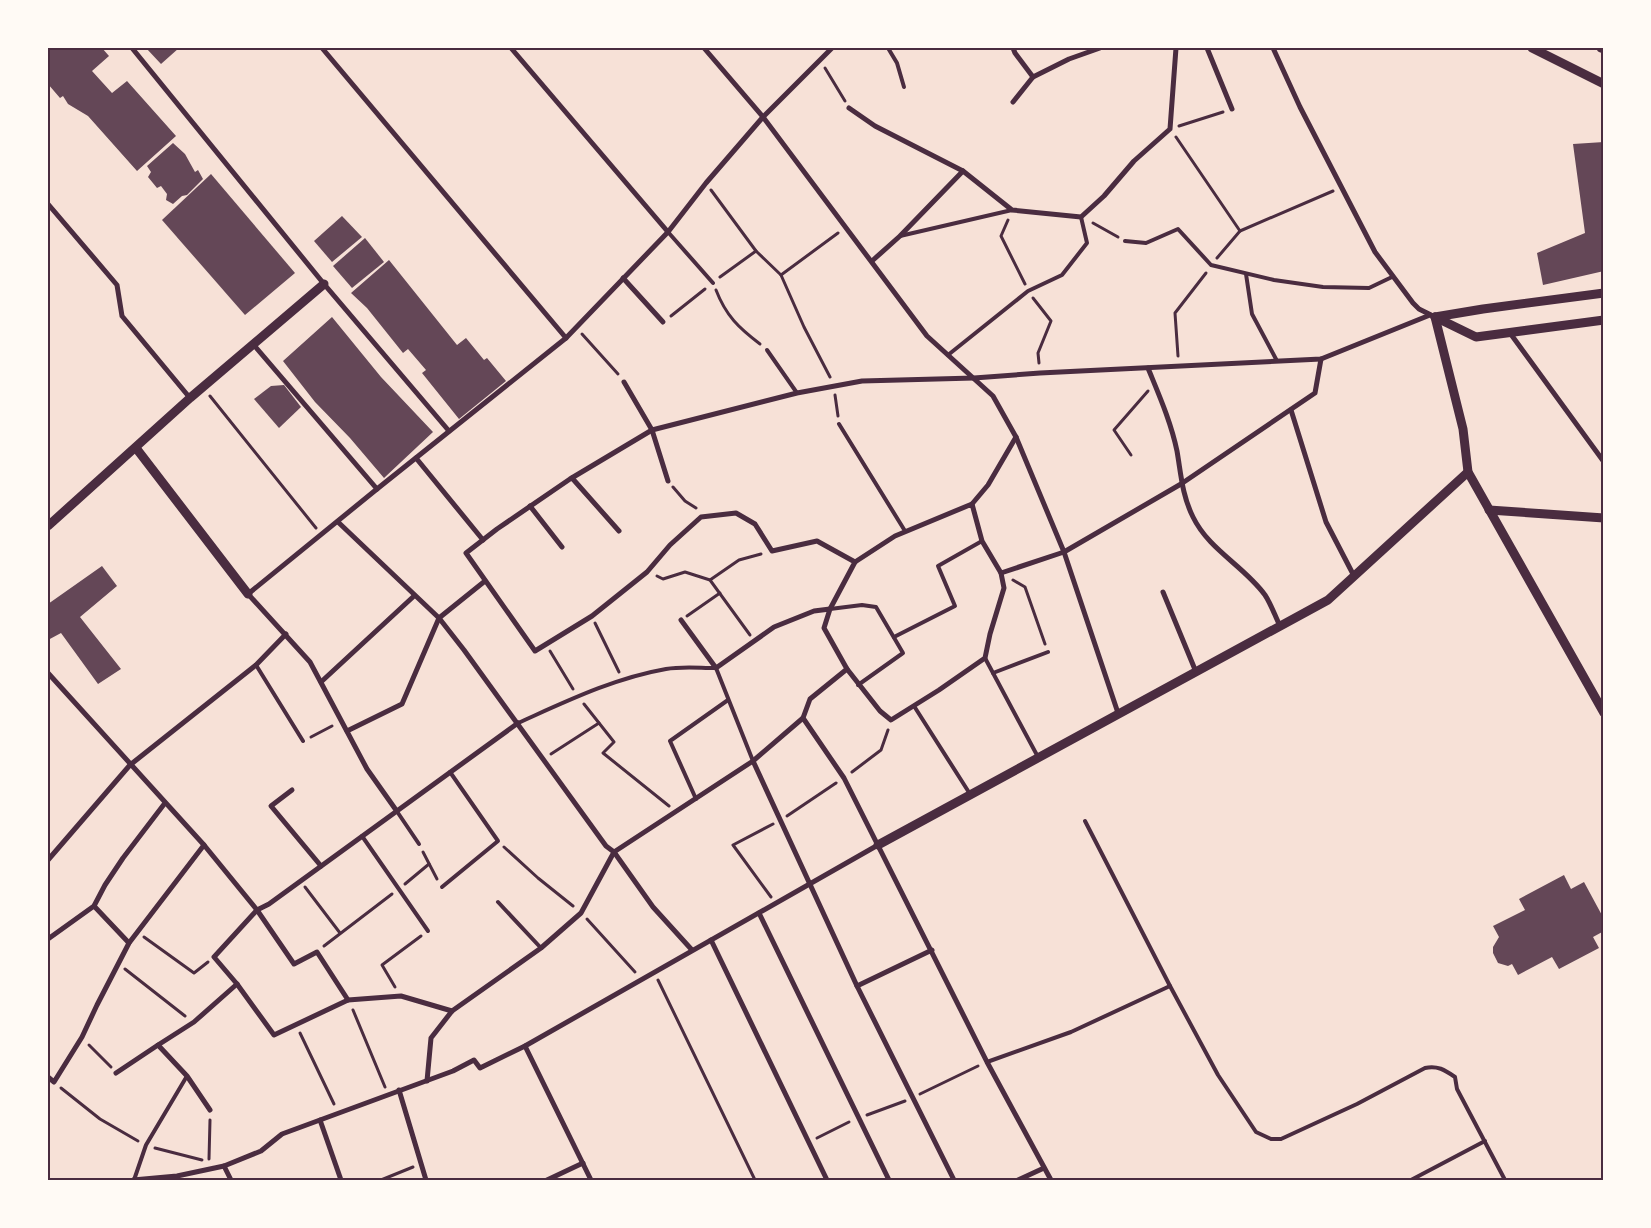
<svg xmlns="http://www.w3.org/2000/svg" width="1651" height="1228" font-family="'Public Sans',sans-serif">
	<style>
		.building { fill: #644757 }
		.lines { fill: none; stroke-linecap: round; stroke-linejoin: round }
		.path { stroke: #4a2c40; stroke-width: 3 }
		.service { stroke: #4a2c40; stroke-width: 4 }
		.minor { stroke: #4a2c40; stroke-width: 5 }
		.tertiary { stroke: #4a2c40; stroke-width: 9 }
		.neatline { fill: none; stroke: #4a2c40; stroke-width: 2 }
	</style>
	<rect width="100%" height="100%" fill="#f7e1d7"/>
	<g class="building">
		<polygon points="48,48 102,48 109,56 92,71 112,93 127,81 176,136 137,171 88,116 68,104 63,96 60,98 48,84"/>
		<polygon points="146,48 179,48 161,64"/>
		<polygon points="1604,142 1604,271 1543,285 1537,253 1585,233 1573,144"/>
		<polygon points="173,143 185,154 195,172 198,170 203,179 187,195 182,196 173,204 166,200 167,194 161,186 157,188 148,177 151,172 147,166"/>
		<polygon points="211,174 295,273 245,315 162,220"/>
		<polygon points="342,216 362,237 332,262 314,241"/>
		<polygon points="365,238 384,262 352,288 333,266"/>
		<polygon points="389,260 457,345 466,338 484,360 487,358 506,381 459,419 422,373 426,370 408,349 403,353 367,308 351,293"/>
		<polygon points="332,317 381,377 433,432 384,478 350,438 315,402 283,361"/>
		<polygon points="284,385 301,407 279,428 254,399 271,386"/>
		<polygon points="102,566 117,586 80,617 121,669 98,684 61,633 48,640 48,604"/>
		<polygon points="1564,875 1571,889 1584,882 1604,919 1604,931 1593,937 1599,948 1559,969 1552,957 1518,975 1512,964 1508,966 1498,963 1493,953 1493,947 1499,937 1493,926 1525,910 1519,899"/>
	</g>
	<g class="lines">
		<g class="path">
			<polyline points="825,68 845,101"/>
			<polyline points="1179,126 1223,112"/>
			<polyline points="1176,137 1240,231 1217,258"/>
			<polyline points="711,190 756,251 781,275 804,327 830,377"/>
			<polyline points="1008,220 1001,236 1025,284"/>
			<polyline points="1093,223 1118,237"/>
			<polyline points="1240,231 1333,191"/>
			<polyline points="781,275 838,233"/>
			<polyline points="720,277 756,251"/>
			<path d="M716 290C726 316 739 328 760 344"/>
			<polyline points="1033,298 1051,321 1038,353 1039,363"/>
			<polyline points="671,316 705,289"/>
			<polyline points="582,334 618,374"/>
			<polyline points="1178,356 1175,313 1206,273"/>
			<polyline points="835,395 838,416"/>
			<polyline points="210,396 316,528"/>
			<polyline points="1131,455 1114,430 1148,391"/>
			<polyline points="673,487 685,501 696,508"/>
			<polyline points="657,576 663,579 685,572 710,580 750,635"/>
			<polyline points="710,580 739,560 761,554"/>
			<polyline points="1013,580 1025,587 1045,644"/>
			<polyline points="687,616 720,593"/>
			<polyline points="595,623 619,672"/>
			<polyline points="550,651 573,689"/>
			<polyline points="584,704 614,742 603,753 669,806"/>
			<polyline points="311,737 332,726"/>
			<polyline points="551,754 599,723"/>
			<polyline points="852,772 881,750 888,730"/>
			<polyline points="787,816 836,783"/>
			<polyline points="504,847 538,878 573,906"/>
			<polyline points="423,852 437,879"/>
			<polyline points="405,884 429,864"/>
			<polyline points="305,887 340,933"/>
			<polyline points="771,897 733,845 773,824"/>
			<polyline points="587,919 635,972"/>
			<polyline points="144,937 194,973 208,962"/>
			<polyline points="324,946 392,894"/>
			<polyline points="125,969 185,1016"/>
			<polyline points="658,980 755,1180"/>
			<polyline points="395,987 382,965 421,936"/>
			<polyline points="353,1010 385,1087"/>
			<polyline points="300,1033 334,1104"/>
			<polyline points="89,1045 111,1067"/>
			<polyline points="61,1088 100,1119 138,1141"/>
			<polyline points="920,1094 978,1066"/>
			<polyline points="867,1115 905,1101"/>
			<polyline points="817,1138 849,1122"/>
			<polyline points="155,1148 202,1160"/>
			<polyline points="209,1159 210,1120"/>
			<polyline points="381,1180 413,1167"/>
		</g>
		<g class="service">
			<polyline points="888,48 897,63 904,87"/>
			<polyline points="668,232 713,283"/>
			<polyline points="900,236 1012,210"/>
			<polyline points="1125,241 1146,243 1178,229 1211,265 1274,280 1323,287 1369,288 1392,277"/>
			<polyline points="1246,274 1252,314 1277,361"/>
			<polyline points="767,350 797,393"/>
			<polyline points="948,355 1028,291 1062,275 1087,243 1081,217"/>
			<polyline points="839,424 905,531"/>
			<polyline points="830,609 862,605 876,607 903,653 858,685"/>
			<polyline points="894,637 955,606 938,566 982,541"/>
			<polyline points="985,658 1038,757"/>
			<polyline points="256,665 303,741"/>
			<polyline points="993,673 1048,652"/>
			<polyline points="914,706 970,794"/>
			<path d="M518 723C565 702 614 678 666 669 682 666 699 668 716 668L753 761"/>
			<polyline points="696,799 670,741 728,700"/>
			<polyline points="396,810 419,844"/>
			<path d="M1085 821 1170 986 1218 1075 1256 1132 1271 1139H1281L1357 1104 1425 1068C1437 1065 1445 1070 1455 1077L1457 1089 1505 1180"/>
			<polyline points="362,836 428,931"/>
			<polyline points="442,887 498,841 450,772"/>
			<polyline points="498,902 541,948"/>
			<polyline points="987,1062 1071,1032 1170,986"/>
			<polyline points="134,1180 146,1145 187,1076"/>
			<polyline points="1411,1180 1485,1141"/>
		</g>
		<g class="minor">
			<polyline points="132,48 324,284 449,431"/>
			<polyline points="322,48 566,338"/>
			<polyline points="511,48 668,232"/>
			<polyline points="704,48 763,117 927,336 993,396 1016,437 1064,552 1118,713"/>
			<polyline points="1013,48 1015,53 1033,77 1069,59 1100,48"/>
			<polyline points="1207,48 1232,109"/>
			<polyline points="1273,48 1300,107 1375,252 1413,303 1419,309 1431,315"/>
			<polyline points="1013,102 1033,77"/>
			<polyline points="849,108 875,126 963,171 1012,210 1081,217 1104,196 1134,161 1170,129 1176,48"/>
			<polyline points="48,204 117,285 122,316 190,398"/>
			<polyline points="872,261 900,236 963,171"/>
			<polyline points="623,278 663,322"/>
			<polyline points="1510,333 1604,462"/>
			<polyline points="253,344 377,489"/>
			<path d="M1148 368C1159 395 1171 422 1177 451 1181 474 1182 495 1193 517 1209 550 1244 566 1265 595 1271 604 1275 616 1280 626"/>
			<polyline points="624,382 652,430 668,481"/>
			<polyline points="1291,410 1326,522 1354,576"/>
			<polyline points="416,458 483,540"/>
			<polyline points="572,478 619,531"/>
			<polyline points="972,504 988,485 1016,437"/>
			<polyline points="530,506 562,547"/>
			<polyline points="338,522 439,618 464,650 606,846 614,852 653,907 692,950"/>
			<polyline points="1001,573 1064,552 1181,484 1315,393 1321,359"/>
			<polyline points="1163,592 1196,672"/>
			<polyline points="681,620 716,668 774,627 814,611 830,609"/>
			<polyline points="847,669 880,711 891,720 939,690 985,658 990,634 1004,588 1001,573 982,541 972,504 895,536 855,562"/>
			<polyline points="48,673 204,845 257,910 294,964 317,952 348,1000"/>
			<polyline points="321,682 414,596"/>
			<polyline points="347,731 402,704 439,618 485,581"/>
			<polyline points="753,761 857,986 954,1180"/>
			<polyline points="292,790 271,806 321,866"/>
			<polyline points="396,810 367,769 310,662 248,594 377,489 566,338 668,232 706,183 763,117 832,48"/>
			<polyline points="48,860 130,765 256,665 286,634"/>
			<polyline points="94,906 129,943"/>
			<polyline points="759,913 889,1180"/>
			<polyline points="48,939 94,906 105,885 123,858 165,803"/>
			<polyline points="711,940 827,1180"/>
			<polyline points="857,986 932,950"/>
			<polyline points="452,1011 401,996 348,1000 274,1035 237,984 214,957 257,910 269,904 518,723"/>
			<polyline points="158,1045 194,1022 237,984"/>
			<polyline points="525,1046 591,1180"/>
			<polyline points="116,1073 158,1045 187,1076 210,1110"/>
			<polyline points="48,1077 54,1082 82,1037 97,1005 129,943 204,845"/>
			<polyline points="427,1081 431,1038 452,1011 541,948 581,913 614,852 753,761 803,718"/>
			<polyline points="399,1090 426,1180"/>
			<polyline points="320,1120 341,1180"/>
			<polyline points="224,1166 231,1180"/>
			<polyline points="133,1180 177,1176 224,1166 261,1151 282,1134 453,1071 474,1060 480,1068 525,1046 878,845"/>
			<polyline points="547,1180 583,1163"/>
			<polyline points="1018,1180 1044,1168"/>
			<polyline points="1051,1180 987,1062 844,778 803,718 810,699 847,669 824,628 830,609 855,562 817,541 772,551 755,524 736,513 701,517 670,545 647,572 592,616 535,651 466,553 497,529 570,479 652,430 797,393 862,381 974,378 1040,373 1321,359 1430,315"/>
		</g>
		<g class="tertiary">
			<polyline points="1532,48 1604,84"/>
			<polyline points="1601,48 1604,49"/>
			<polyline points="1435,317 1463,429 1468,472 1604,713"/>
			<polyline points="1435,317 1476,337 1604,320"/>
			<polyline points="1435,317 1483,309 1604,293"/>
			<polyline points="136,448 248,594"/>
			<polyline points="1489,510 1604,518"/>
			<polyline points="48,526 190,398 324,284"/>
			<polyline points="878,845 1328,600 1468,472"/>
		</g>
	</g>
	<rect width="1651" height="1228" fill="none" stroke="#fffaf5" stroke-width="98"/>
	<rect x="49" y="49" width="1553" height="1130" class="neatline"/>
</svg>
